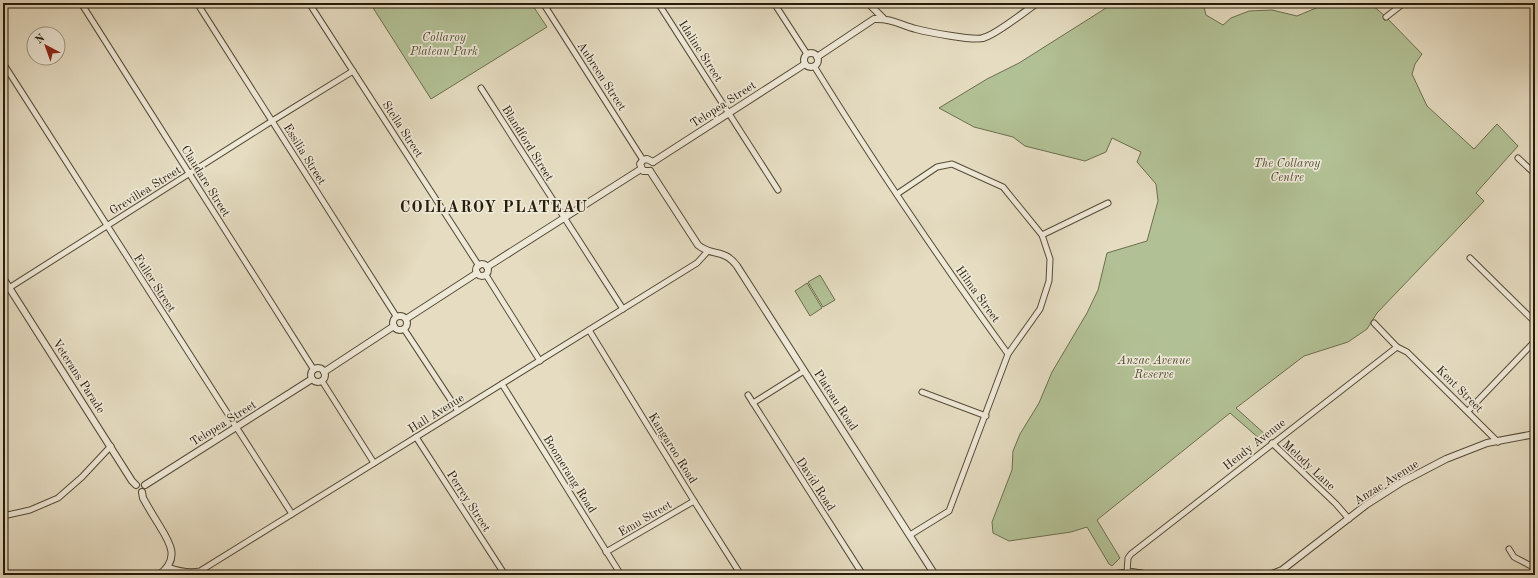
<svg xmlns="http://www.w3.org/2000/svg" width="1538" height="578" font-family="'Old Standard TT',serif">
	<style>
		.green { fill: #b2c195; stroke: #6d6e50 }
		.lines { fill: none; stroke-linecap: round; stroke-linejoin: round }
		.minor-casing { stroke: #574c38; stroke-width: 7 }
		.tertiary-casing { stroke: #574c38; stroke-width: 8 }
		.minor { stroke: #eee8d7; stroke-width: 5 }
		.tertiary { stroke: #eee8d7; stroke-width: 6 }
		.labels { text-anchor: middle; stroke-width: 3.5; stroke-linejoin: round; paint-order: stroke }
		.park-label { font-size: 12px; font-style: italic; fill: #514e34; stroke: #eee8d7 }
		.street-label { font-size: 12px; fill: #281c0a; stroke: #eee8d7 }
		.district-label { font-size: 16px; font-weight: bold; letter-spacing: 1px; fill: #281c0a; stroke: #eee8d7 }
	</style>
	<rect width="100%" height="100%" fill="#e5dcc1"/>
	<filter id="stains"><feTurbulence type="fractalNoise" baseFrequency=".005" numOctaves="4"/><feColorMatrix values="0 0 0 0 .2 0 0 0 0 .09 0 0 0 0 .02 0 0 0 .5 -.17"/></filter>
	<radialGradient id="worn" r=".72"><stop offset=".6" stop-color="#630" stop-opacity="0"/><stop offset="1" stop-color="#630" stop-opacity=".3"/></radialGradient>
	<g class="green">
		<polygon points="370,3 531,3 547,27 431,99"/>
		<polygon points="1114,3 1203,3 1206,15 1223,25 1231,18 1249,11 1272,10 1297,16 1328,3 1370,3 1386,17 1422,54 1415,64 1412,74 1427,106 1474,149 1497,124 1518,146 1476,193 1484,201 1377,313 1367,329 1348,342 1304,356 1236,408 1267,436 1261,440 1230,413 1097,520 1120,558 1112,566 1109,564 1087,527 1071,532 1009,541 993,533 992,522 1012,470 1013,451 1020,434 1039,403 1052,372 1087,313 1098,290 1107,253 1147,241 1158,201 1156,184 1137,162 1141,152 1112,138 1106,152 1085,161 1025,146 1013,137 974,127 939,108 987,79 1019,63"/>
		<polygon points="820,275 835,300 823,307 808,282"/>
		<polygon points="807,283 822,308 810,316 795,291"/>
	</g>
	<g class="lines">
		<defs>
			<g id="minor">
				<polyline points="81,3 314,370"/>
				<polyline points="197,3 396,316"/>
				<polyline points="309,3 479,266"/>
				<polyline points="543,3 643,160"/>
				<polyline points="658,3 778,190"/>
				<polyline points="774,3 807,54"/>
				<polyline points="1386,17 1404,3"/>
				<polyline points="3,63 292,514"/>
				<path d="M814 66C875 165 940 260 1008 354L949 511 910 535"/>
				<polyline points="481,88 623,309"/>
				<polyline points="1518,158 1535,174"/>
				<polyline points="897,194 937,167 952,164 1003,187 1042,235 1050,259 1049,281 1040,309 1008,354"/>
				<polyline points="1042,235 1108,203"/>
				<polyline points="1470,258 1535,322"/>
				<polyline points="486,275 540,361"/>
				<polyline points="9,288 272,121 353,71"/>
				<polyline points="1374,323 1397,347"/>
				<polyline points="404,329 458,411"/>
				<polyline points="589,330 694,501 741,575"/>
				<polyline points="322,381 374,463"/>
				<polyline points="502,384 621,575"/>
				<polyline points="922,392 986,416"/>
				<polyline points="748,395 863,575"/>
				<polyline points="753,403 804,371"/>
				<polyline points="1468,411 1535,341"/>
				<polyline points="416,437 505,575"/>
				<polyline points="1272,443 1336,504 1349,519"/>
				<polyline points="3,516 30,510 58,498 82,477 111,446"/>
				<polyline points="1509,549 1514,557 1535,568"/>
				<polyline points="606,552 694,501"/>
				<path d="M168 567C179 571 188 573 200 571L697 263 708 251"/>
				<polyline points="1127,572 1128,558 1131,554 1397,347 1407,352 1498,442"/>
			</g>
			<g id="tertiary">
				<polyline points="868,3 883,18"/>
				<circle cx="811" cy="60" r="7"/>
				<path d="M817 57 874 19C890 18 901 25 916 29 927 32 974 41 983 38 996 35 1024 12 1037 3"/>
				<polyline points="653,162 805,64"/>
				<path d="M650 171 698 245C712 257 724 248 737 266L935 575"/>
				<polyline points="650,171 643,171 640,164 643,160 647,159 653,162"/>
				<circle cx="482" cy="270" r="6"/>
				<polyline points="487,267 641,169"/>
				<polyline points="3,278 132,481 136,485"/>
				<circle cx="400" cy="323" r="7"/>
				<polyline points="406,319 477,273"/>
				<circle cx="318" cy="375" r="7"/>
				<polyline points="324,372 394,326"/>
				<polyline points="145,485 312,379"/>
				<path d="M142 492 143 498C148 507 154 517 159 525 171 544 180 559 159 575"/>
				<polyline points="1108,575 1132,572 1150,575"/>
				<polyline points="1262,575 1272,574 1282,570 1366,505 1402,482 1446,459 1487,443 1535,434"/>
			</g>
		</defs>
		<use href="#minor" class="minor-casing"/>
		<use href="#tertiary" class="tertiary-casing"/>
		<use href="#minor" class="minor"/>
		<use href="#tertiary" class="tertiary"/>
	</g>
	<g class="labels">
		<g class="park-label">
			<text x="444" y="41">Collaroy<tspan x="444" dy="14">Plateau Park</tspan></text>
			<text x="1287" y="167">The Collaroy<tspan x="1287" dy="14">Centre</tspan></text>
			<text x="1154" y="364">Anzac Avenue<tspan x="1154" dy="14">Reserve</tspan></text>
		</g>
		<g class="street-label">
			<text transform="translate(701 51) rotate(57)" y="4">Idaline Street</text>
			<text transform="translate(602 76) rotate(57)" y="4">Aubreen Street</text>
			<text transform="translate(723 104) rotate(-33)" y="4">Telopea Street</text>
			<text transform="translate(403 129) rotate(57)" y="4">Stella Street</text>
			<text transform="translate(528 143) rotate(58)" y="4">Blandford Street</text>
			<text transform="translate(305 154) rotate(58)" y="4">Essilia Street</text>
			<text transform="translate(206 181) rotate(58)" y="4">Claudare Street</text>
			<text transform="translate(145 190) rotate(-32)" y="4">Grevillea Street</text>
			<text transform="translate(155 283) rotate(57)" y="4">Fuller Street</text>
			<text transform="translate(978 294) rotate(54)" y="4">Hilma Street</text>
			<text transform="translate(79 376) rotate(57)" y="4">Veterans Parade</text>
			<text transform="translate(1460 389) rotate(45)" y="4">Kent Street</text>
			<text transform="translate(836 400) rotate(57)" y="4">Plateau Road</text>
			<text transform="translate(436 413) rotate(-32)" y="4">Hall Avenue</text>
			<text transform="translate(223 423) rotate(-32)" y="4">Telopea Street</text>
			<text transform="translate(1254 444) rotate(-38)" y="4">Hendy Avenue</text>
			<text transform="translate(673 448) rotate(58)" y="4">Kangaroo Road</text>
			<text transform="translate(1309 465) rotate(43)" y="4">Melody Lane</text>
			<text transform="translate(570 474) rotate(58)" y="4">Boomerang Road</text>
			<text transform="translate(1386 482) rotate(-32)" y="4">Anzac Avenue</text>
			<text transform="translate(816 484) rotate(57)" y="4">David Road</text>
			<text transform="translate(469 501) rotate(57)" y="4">Perrey Street</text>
			<text transform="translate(645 518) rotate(-30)" y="4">Emu Street</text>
		</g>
		<g class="district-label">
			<text x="494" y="212">COLLAROY PLATEAU</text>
		</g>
	</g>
	<rect width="1538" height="578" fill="none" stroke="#e5dcc1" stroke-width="16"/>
	<rect x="4" y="4" width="1530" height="570" fill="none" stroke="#281c0a" stroke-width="2"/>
	<rect x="8" y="8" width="1522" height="562" fill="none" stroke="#281c0a"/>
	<g transform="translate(46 46) rotate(319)"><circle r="19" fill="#eee8d7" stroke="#9f9685"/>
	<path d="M0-3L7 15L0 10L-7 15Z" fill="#8f2418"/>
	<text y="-6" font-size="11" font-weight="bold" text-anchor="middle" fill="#281c0a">N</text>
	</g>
	<rect width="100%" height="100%" filter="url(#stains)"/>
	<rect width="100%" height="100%" fill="url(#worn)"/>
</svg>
